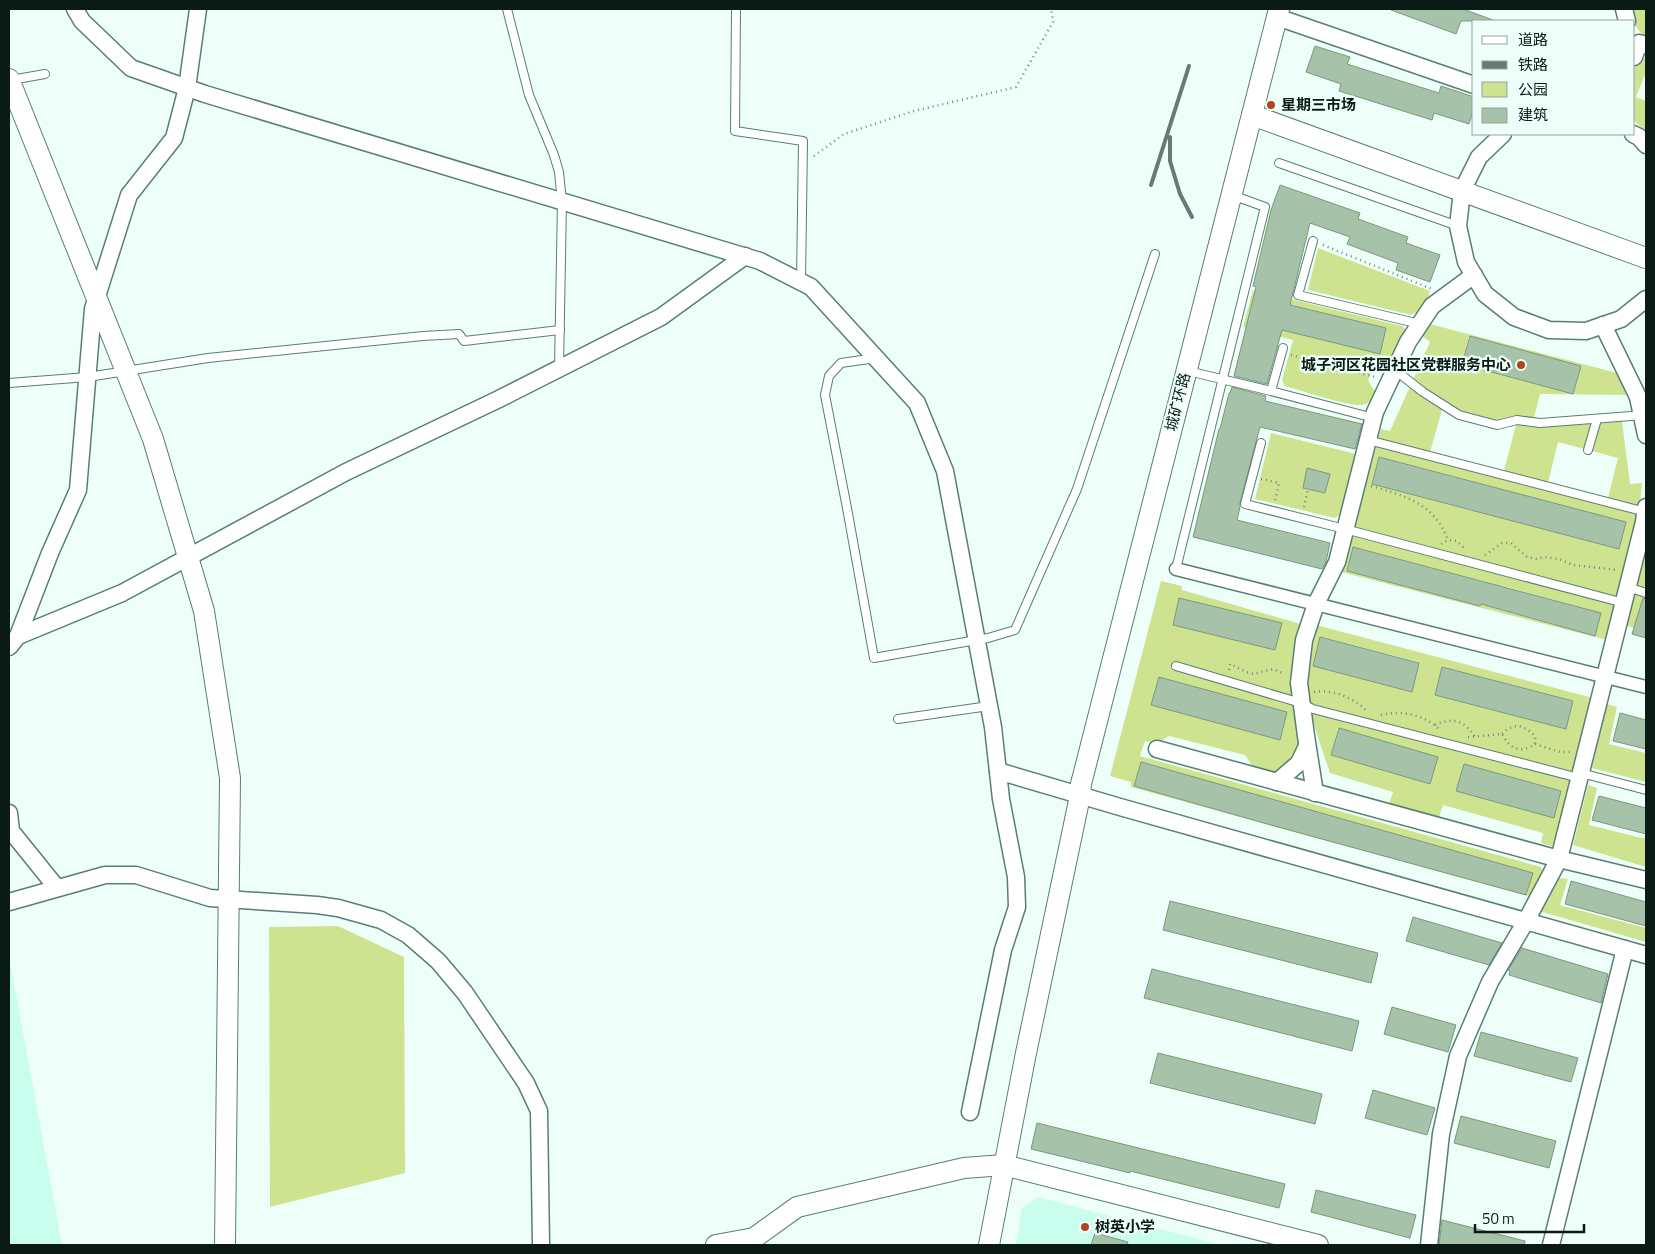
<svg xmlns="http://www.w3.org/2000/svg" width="1655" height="1254" font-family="'Titillium Web','Noto Sans SC',sans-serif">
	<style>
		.built { fill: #c9fded }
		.green { fill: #cee38f; fill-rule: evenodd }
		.building { fill: #a6c2a8; stroke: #7c977e }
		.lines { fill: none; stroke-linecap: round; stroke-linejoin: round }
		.service-casing { stroke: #577f73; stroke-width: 10 }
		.pedestrian-casing { stroke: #577f73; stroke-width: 15 }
		.minor-casing { stroke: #577f73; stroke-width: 19 }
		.tertiary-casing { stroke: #577f73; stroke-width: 22 }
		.path { stroke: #758680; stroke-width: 2.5; stroke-dasharray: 1 4; stroke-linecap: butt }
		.service { stroke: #fff; stroke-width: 8 }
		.pedestrian { stroke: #fff; stroke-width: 12 }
		.minor { stroke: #fff; stroke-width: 16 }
		.tertiary { stroke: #fff; stroke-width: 20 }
		.rail { stroke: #697a74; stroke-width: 4 }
		.poi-dot { fill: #ad4620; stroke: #eefff9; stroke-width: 2 }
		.labels { text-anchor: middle; stroke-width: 4.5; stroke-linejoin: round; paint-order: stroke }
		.poi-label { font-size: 15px; font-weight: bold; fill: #0a1a15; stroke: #eefff9; text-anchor: start }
		.street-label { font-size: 15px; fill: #0a1a15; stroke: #eefff9 }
	</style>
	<rect width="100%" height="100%" fill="#eefff9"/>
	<g class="built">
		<polygon points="9,956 62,1245 9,1245"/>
		<polygon points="1038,1197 1221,1245 1016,1245 1022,1208"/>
	</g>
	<g class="green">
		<path d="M1630 9H1646V36C1636 32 1633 19 1630 9Z"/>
		<polygon points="1638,56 1646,59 1646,72 1636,97 1646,101 1646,131 1634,121 1634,69"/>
		<path d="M1318 248 1430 291C1426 307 1426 308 1411 315L1308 290Z"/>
		<path d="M1253 290 1402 326 1405 329V333L1390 363C1376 362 1373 368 1368 380L1373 389 1377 393C1374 399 1370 404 1362 405 1345 406 1304 391 1285 386L1282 380 1293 340 1243 327ZM1255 296 1386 328 1380 354 1248 322Z"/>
		<path d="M1430 324 1617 373 1626 395 1540 394 1532 426 1622 421 1630 484 1642 483 1640 504 1607 640 1341 572 1381 429 1390 431 1430 342 1422 336ZM1469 336 1581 366 1573 394 1462 364ZM1443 406 1497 425 1517 421 1502 478 1429 456ZM1558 442 1618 458 1607 502 1547 487ZM1380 457 1479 483 1472 511 1372 484ZM1354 547 1486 582 1480 606 1347 571ZM1503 586 1601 613 1595 636 1497 609Z"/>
		<polygon points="1271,433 1356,454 1342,513 1335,518 1255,499"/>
		<polygon points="1646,539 1646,631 1627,626"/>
		<path d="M1161 581 1182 586V590L1301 624 1293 665V694L1298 746 1290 759 1274 774 1254 769 1245 755 1169 736 1157 744 1145 741 1140 756 1541 867 1543 872 1532 897 1131 787V782L1110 776ZM1141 762 1266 798 1260 822 1134 786ZM1434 846 1532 873 1527 895 1428 868Z"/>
		<path d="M1316 625 1593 698 1556 840 1552 846 1541 843 1543 833 1443 805 1439 817 1389 804 1393 792 1330 773C1317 733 1300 694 1308 651 1310 643 1314 634 1316 625ZM1321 637 1419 662 1412 691 1313 666ZM1442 667 1573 701 1566 729 1435 695ZM1338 728 1437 757 1430 784 1331 755ZM1464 765 1561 791 1554 817 1457 790Z"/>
		<polygon points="1607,704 1617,707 1609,744 1646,753 1646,782 1592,768"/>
		<polygon points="1588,785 1597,788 1589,825 1646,839 1646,867 1573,845"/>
		<polygon points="1559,878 1568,879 1560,905 1646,928 1646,942 1539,911"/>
		<polygon points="338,926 404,957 405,1173 270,1207 269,927"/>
	</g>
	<g class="building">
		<polygon points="1391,9 1463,9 1493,20 1493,21 1461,21 1456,34 1391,10"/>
		<polygon points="1315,46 1350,57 1347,64 1439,93 1441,86 1474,97 1474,108 1469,124 1434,113 1432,120 1339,91 1341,84 1306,72"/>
		<polygon points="1280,185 1360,213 1358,219 1408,237 1406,243 1440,255 1430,282 1396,270 1398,263 1347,244 1350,237 1310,223 1290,305 1386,328 1380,354 1282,330 1267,384 1234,376 1256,287 1253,286 1271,210"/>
		<polygon points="1470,336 1581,366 1573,394 1462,364"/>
		<polygon points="1232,387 1266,396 1265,401 1362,424 1355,449 1260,427 1256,442 1240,503 1240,507 1237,520 1330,543 1326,562 1322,569 1193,537 1219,429 1220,429 1229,393 1230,393"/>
		<polygon points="1379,457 1626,522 1619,549 1372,484"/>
		<polygon points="1307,468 1330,474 1325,493 1303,488"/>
		<polygon points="1353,547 1601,613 1595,636 1481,604 1480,606 1347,571"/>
		<polygon points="1179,598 1282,623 1275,650 1173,625"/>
		<polygon points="1643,598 1646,599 1646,638 1632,634"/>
		<polygon points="1320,637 1419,663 1412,692 1313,666"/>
		<polygon points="1442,667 1573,701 1566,729 1435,695"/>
		<polygon points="1159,677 1287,712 1280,740 1151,705"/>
		<polygon points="1620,713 1646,720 1646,749 1613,741"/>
		<polygon points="1339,728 1438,757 1430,784 1331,755"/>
		<polygon points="1141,762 1533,873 1526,895 1260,822 1134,786"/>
		<polygon points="1464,764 1561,791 1554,818 1456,791"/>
		<polygon points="1599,796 1646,808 1646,834 1592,820"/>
		<polygon points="1571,881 1646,902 1646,926 1565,904"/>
		<polygon points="1170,901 1378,953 1371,983 1163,930"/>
		<polygon points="1413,917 1502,943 1489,965 1406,941"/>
		<polygon points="1522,948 1608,974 1601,1003 1509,975 1510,971 1508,970"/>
		<polygon points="1152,969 1359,1021 1352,1051 1144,998"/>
		<polygon points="1392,1007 1456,1025 1448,1052 1384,1034"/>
		<polygon points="1481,1032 1578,1058 1571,1082 1474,1056"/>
		<polygon points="1158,1053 1322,1094 1315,1124 1150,1083"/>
		<polygon points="1373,1090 1435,1108 1427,1135 1365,1118"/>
		<polygon points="1461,1116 1556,1141 1549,1168 1454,1143"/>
		<polygon points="1037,1123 1285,1184 1279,1208 1130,1171 1130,1173 1031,1149"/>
		<polygon points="1316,1190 1416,1215 1410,1238 1311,1212"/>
		<polygon points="1442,1220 1525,1241 1524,1245 1439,1245"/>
		<polygon points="1095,1233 1128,1242 1127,1245 1091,1245"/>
	</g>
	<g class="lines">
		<defs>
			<g id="service">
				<polyline points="507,9 529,95 554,155 559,172 562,202 559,368"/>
				<polyline points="736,9 735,131 803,141 801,281"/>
				<polyline points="11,80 45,74"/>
				<polyline points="1279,163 1458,226"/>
				<polyline points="1313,241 1298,295 1420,324"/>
				<polyline points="1283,348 1271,391 1374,418"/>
				<polyline points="876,358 841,363 829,376 825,395 847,508 874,658 988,638 1015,630 1077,489 1155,254"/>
				<polyline points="1395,370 1423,392 1459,415 1497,425 1517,420 1540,423 1644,415"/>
				<polyline points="1188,371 1271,391"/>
				<polyline points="9,383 88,377 208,358 423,336 459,334 464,341 560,330"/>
				<polyline points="1368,440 1646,512"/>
				<polyline points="1261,443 1245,504 1345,529 1624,603"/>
				<polyline points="1588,450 1597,419"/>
				<polyline points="1176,569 1265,207 1232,195"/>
				<polyline points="1628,587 1646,593"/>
				<polyline points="1176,666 1301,703 1313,709 1579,778"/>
				<polyline points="898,719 989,706"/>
				<polyline points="1581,773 1646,790"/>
			</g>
			<polyline id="pedestrian" points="1176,569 1646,687"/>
			<g id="minor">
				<polyline points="75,9 82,21 131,68 205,94 760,261 811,287 917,403 945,471 993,727 1001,799 1016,877 1017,907 1003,950 970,1112"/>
				<polyline points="1624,9 1627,21"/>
				<polyline points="1277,17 1474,85"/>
				<polyline points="1634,57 1639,43 1646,45"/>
				<polyline points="1503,134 1479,157 1462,191 1458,226 1466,262 1485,294 1514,317 1549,330 1586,331 1621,319 1646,299"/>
				<polyline points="1633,134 1639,137 1646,145"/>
				<polyline points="1603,325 1638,397 1646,435"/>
				<polyline points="18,636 50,553 78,490 93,309 129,195 174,138 187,88 198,9"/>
				<polyline points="9,647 18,636 122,593 346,472 499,399 661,317 745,256"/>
				<polyline points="1157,749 1559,859 1646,880"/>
				<polyline points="998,771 1120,807 1646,955"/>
				<polyline points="1277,782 1299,763 1307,746"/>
				<polyline points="1315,793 1306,736 1299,683 1304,640 1316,604 1337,562 1375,412 1408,342 1432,306 1474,275"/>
				<polyline points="9,813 11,831 57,888"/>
				<polyline points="9,902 105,875 136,875 210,898 317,905 338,908 381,920 408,935 438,961 465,993 526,1083 539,1111 541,1245"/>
				<polyline points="1429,1245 1441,1134 1458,1056 1490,982 1526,921 1559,859 1644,522 1646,507"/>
				<polyline points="1551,1245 1625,949"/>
			</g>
			<g id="tertiary">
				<polyline points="9,79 153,439 204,611 230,778 225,1245"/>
				<polyline points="1252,115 1646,258"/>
				<polyline points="716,1245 754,1238 797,1207 964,1168 1004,1165 1318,1245"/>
				<polyline points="989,1245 1026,1053 1080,796 1081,784 1279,9"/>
			</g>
		</defs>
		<use href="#service" class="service-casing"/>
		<use href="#pedestrian" class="pedestrian-casing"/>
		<use href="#minor" class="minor-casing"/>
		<use href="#tertiary" class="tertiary-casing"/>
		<g class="path">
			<polyline points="814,156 844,134 914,111 1016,87 1053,22 1051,9"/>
			<polyline points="1323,245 1432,289"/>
			<polyline points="1291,355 1375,377"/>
			<polyline points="1261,479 1279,483 1275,501"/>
			<path d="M1371 486C1405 496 1434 503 1448 540"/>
			<polyline points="1304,507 1308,489"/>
			<polyline points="1441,544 1448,540 1457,541 1466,550"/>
			<polyline points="1485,555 1502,543 1511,543 1527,557 1536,559 1544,557 1559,559 1573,565 1618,570"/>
			<polyline points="1229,670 1230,664 1246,672 1254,674 1273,669 1285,674"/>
			<path d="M1314 692C1334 689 1354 698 1368 712"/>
			<path d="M1381 715C1401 710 1424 714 1440 730"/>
			<path d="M1435 725C1453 717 1464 720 1475 737"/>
			<path d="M1468 737 1502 734C1510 749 1520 754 1535 744V736C1524 725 1514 722 1502 734"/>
			<polyline points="1535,744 1560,752 1570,752"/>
		</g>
		<use href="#service" class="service"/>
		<use href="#pedestrian" class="pedestrian"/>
		<use href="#minor" class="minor"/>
		<use href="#tertiary" class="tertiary"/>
		<g class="rail">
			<polyline points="1170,137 1170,161 1180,194 1192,217"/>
			<polyline points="1151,185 1189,66"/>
		</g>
	</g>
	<g class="poi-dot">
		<circle cx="1271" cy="105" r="5"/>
		<circle cx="1521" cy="365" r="5"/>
		<circle cx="1085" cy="1227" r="5"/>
	</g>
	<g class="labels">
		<g class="poi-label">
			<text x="1281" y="110">星期三市场</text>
			<text x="1511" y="370" text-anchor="end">城子河区花园社区党群服务中心</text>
			<text x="1095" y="1232">树英小学</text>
		</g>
		<g class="street-label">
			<text transform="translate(1178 402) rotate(-76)" y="5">城矿环路</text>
		</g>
	</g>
	<rect width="1655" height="1254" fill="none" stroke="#0a1a15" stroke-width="20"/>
	<rect x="1472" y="20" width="162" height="115" fill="#eefff9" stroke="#93a39e"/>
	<rect x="1482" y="36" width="25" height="8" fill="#ffffff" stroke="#93a39e"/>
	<text x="1518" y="45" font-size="15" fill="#0a1a15">道路</text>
	<rect x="1482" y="61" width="25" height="8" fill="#697a74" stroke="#93a39e"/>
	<text x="1518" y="70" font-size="15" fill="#0a1a15">铁路</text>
	<rect x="1482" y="82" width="25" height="15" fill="#cee38f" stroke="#93a39e"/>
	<text x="1518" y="95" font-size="15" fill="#0a1a15">公园</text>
	<rect x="1482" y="108" width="25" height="15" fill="#a6c2a8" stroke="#93a39e"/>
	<text x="1518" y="120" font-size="15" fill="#0a1a15">建筑</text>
	<path d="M1475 1224v8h109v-8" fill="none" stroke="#0a1a15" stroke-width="2.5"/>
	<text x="1482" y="1224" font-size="15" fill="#0a1a15" stroke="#eefff9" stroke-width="4" paint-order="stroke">50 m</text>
</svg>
